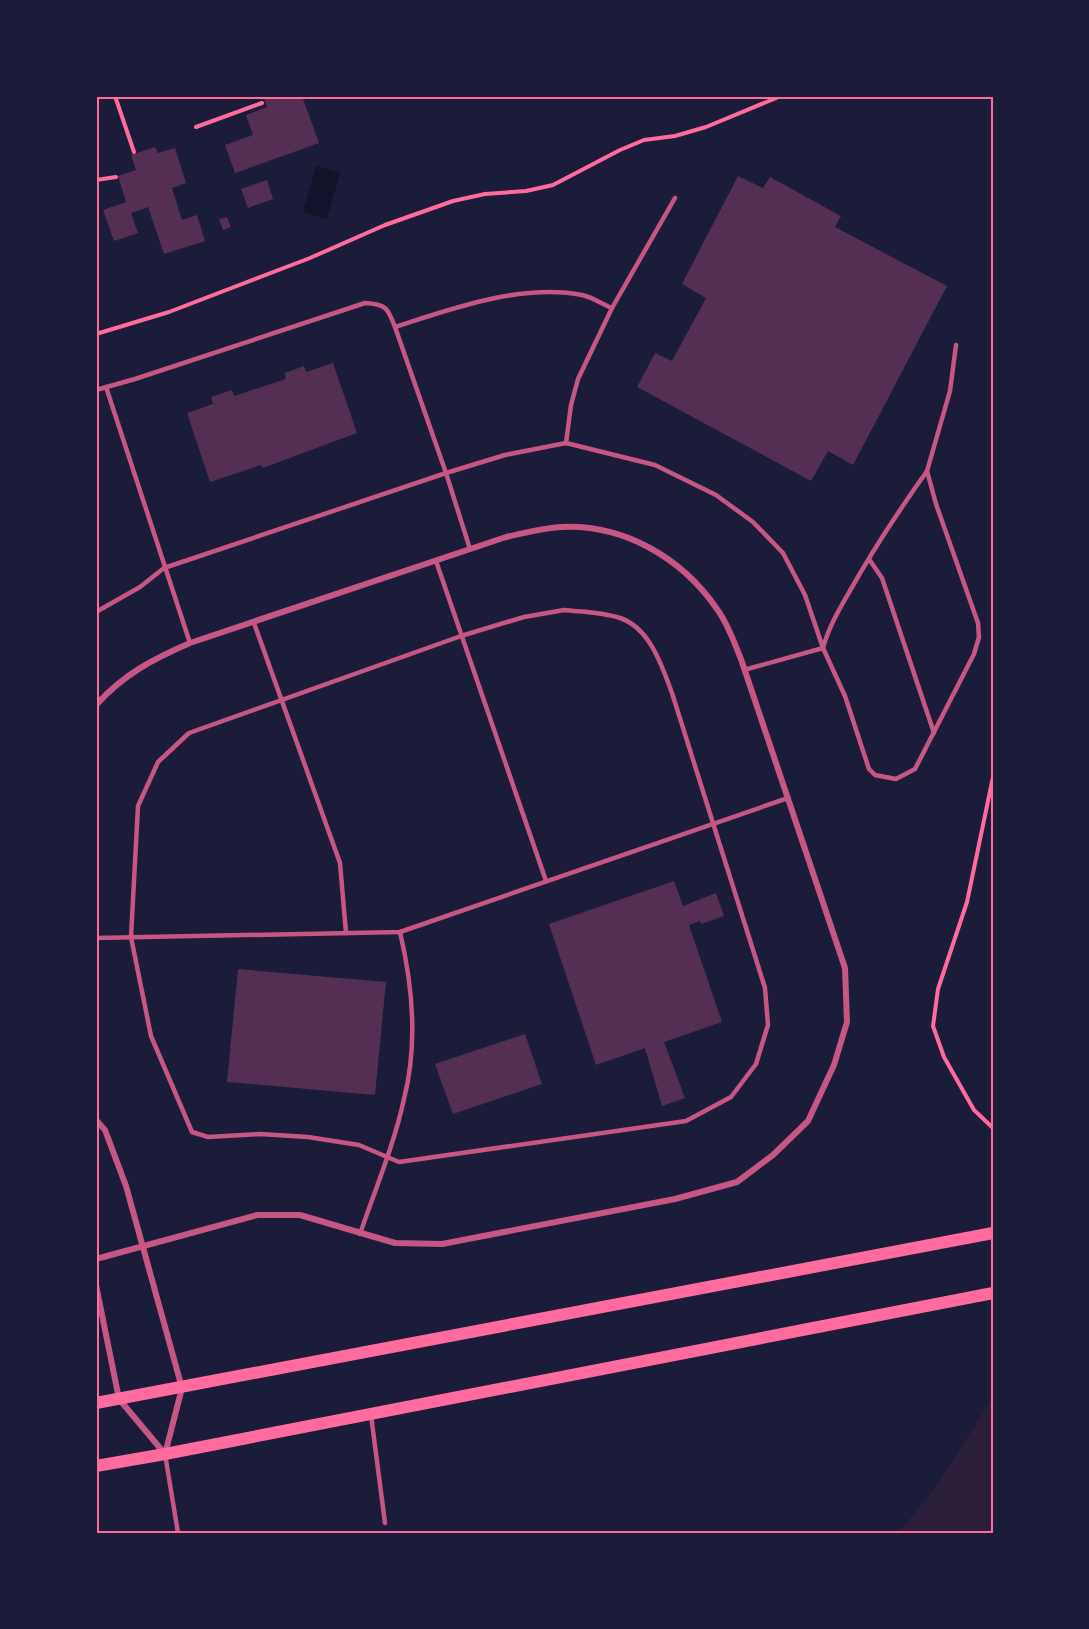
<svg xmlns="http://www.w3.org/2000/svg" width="1089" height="1629" font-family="'Varela Round',sans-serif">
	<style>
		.green { fill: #2a1e3b }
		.water { fill: #12122b }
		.building { fill: #542f53 }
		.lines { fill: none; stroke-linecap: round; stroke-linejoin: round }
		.path { stroke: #ff6b9d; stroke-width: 4 }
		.service { stroke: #c65784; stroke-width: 4.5 }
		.minor { stroke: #c65784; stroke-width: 6 }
		.secondary { stroke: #ff6b9d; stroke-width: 12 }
		.neatline { fill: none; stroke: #ff6b9d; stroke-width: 2 }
	</style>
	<rect width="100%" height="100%" fill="#1b1b3a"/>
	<polygon class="green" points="993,1397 993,1533 891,1533 904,1526 937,1485"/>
	<polygon class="water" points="316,166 340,173 327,219 303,212"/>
	<g class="building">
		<polygon points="272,96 293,96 294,99 302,96 319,143 235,173 225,145 253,135 246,115 267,107 264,99"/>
		<polygon points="155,147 158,153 175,148 186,183 172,188 182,220 197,215 205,241 164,254 148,207 131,213 138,233 114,241 103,210 126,202 118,176 136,170 131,155"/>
		<polygon points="738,176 763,188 770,177 841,216 835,227 947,286 853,465 828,451 811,481 637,387 655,353 672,361 706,298 682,284"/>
		<polygon points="267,180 273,199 248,208 241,189"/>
		<polygon points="227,217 231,227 223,230 219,219"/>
		<polygon points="333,363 357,433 263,468 261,465 210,482 187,413 213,404 211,397 232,390 234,396 286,379 285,373 304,366 306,372"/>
		<polygon points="674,881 683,906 716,893 724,916 701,924 700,921 689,925 722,1022 664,1042 685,1098 662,1106 645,1048 596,1065 549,924"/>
		<polygon points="238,969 386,982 375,1095 227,1082"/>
		<polygon points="525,1034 542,1084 453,1114 435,1064"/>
	</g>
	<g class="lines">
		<g class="path">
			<polyline points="115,96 134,152"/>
			<polyline points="196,127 262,103"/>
			<polyline points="96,180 116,177"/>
			<polyline points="96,334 169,312 310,258 385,225 453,201 485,194 526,191 553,185 620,150 644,140 675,136 706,127 781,96"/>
			<polyline points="993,777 967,902 938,989 933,1026 944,1057 974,1110 993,1128"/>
		</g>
		<g class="service">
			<polyline points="395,327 446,473 470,549"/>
			<polyline points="106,387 190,643"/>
			<path d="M96 390 135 379 365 303C386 304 388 308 395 327 451 309 522 283 582 295 592 297 602 304 612 308"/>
			<polyline points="566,443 571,405 578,379 612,308 675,198"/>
			<polyline points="869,559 882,578 934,733"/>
			<polyline points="436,561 546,881"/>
			<path d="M564 610C582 612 602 612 620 618 650 628 662 666 672 693L765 988 768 1025 756 1064 731 1097 686 1121 399 1162 359 1145 308 1137 260 1134 208 1137 192 1132 151 1036 131 937 138 806 158 762 189 733 461 636 524 617Z"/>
			<polyline points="96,612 140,587 164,568 446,473 505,455 566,443 655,465 716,495 753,522 783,553 805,595 823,648"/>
			<polyline points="254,623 340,863 346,933"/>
			<path d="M823 648C829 626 840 608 851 589 874 548 900 509 927 471"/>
			<polyline points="744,670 823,648 845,696 869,769 875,775 896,779 915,769 974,654 979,637 978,623 936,504 927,471 950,391 956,345"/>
			<polyline points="96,938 400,932 788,798"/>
			<path d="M360 1234C375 1190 394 1145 404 1099 418 1044 413 987 400 932"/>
			<polyline points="371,1415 385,1523"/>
			<polyline points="165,1454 178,1533"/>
		</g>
		<g class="minor">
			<path d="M96 705C124 674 153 659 190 643L506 537C525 533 542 528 561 527 624 524 682 558 717 609 728 624 734 642 741 659L845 968 847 1022 834 1065 808 1121 773 1155 737 1182 675 1199 442 1244 395 1243 300 1215H257L96 1259"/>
			<polyline points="96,1120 105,1130 126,1186 182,1388 165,1454"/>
			<polyline points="96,1285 119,1399 165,1454"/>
		</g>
		<g class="secondary">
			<polyline points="96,1403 993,1233"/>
			<polyline points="96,1466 165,1454 993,1293"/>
		</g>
	</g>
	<rect width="1089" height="1629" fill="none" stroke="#1b1b3a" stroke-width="195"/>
	<rect x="98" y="98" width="894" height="1434" class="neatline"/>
</svg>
